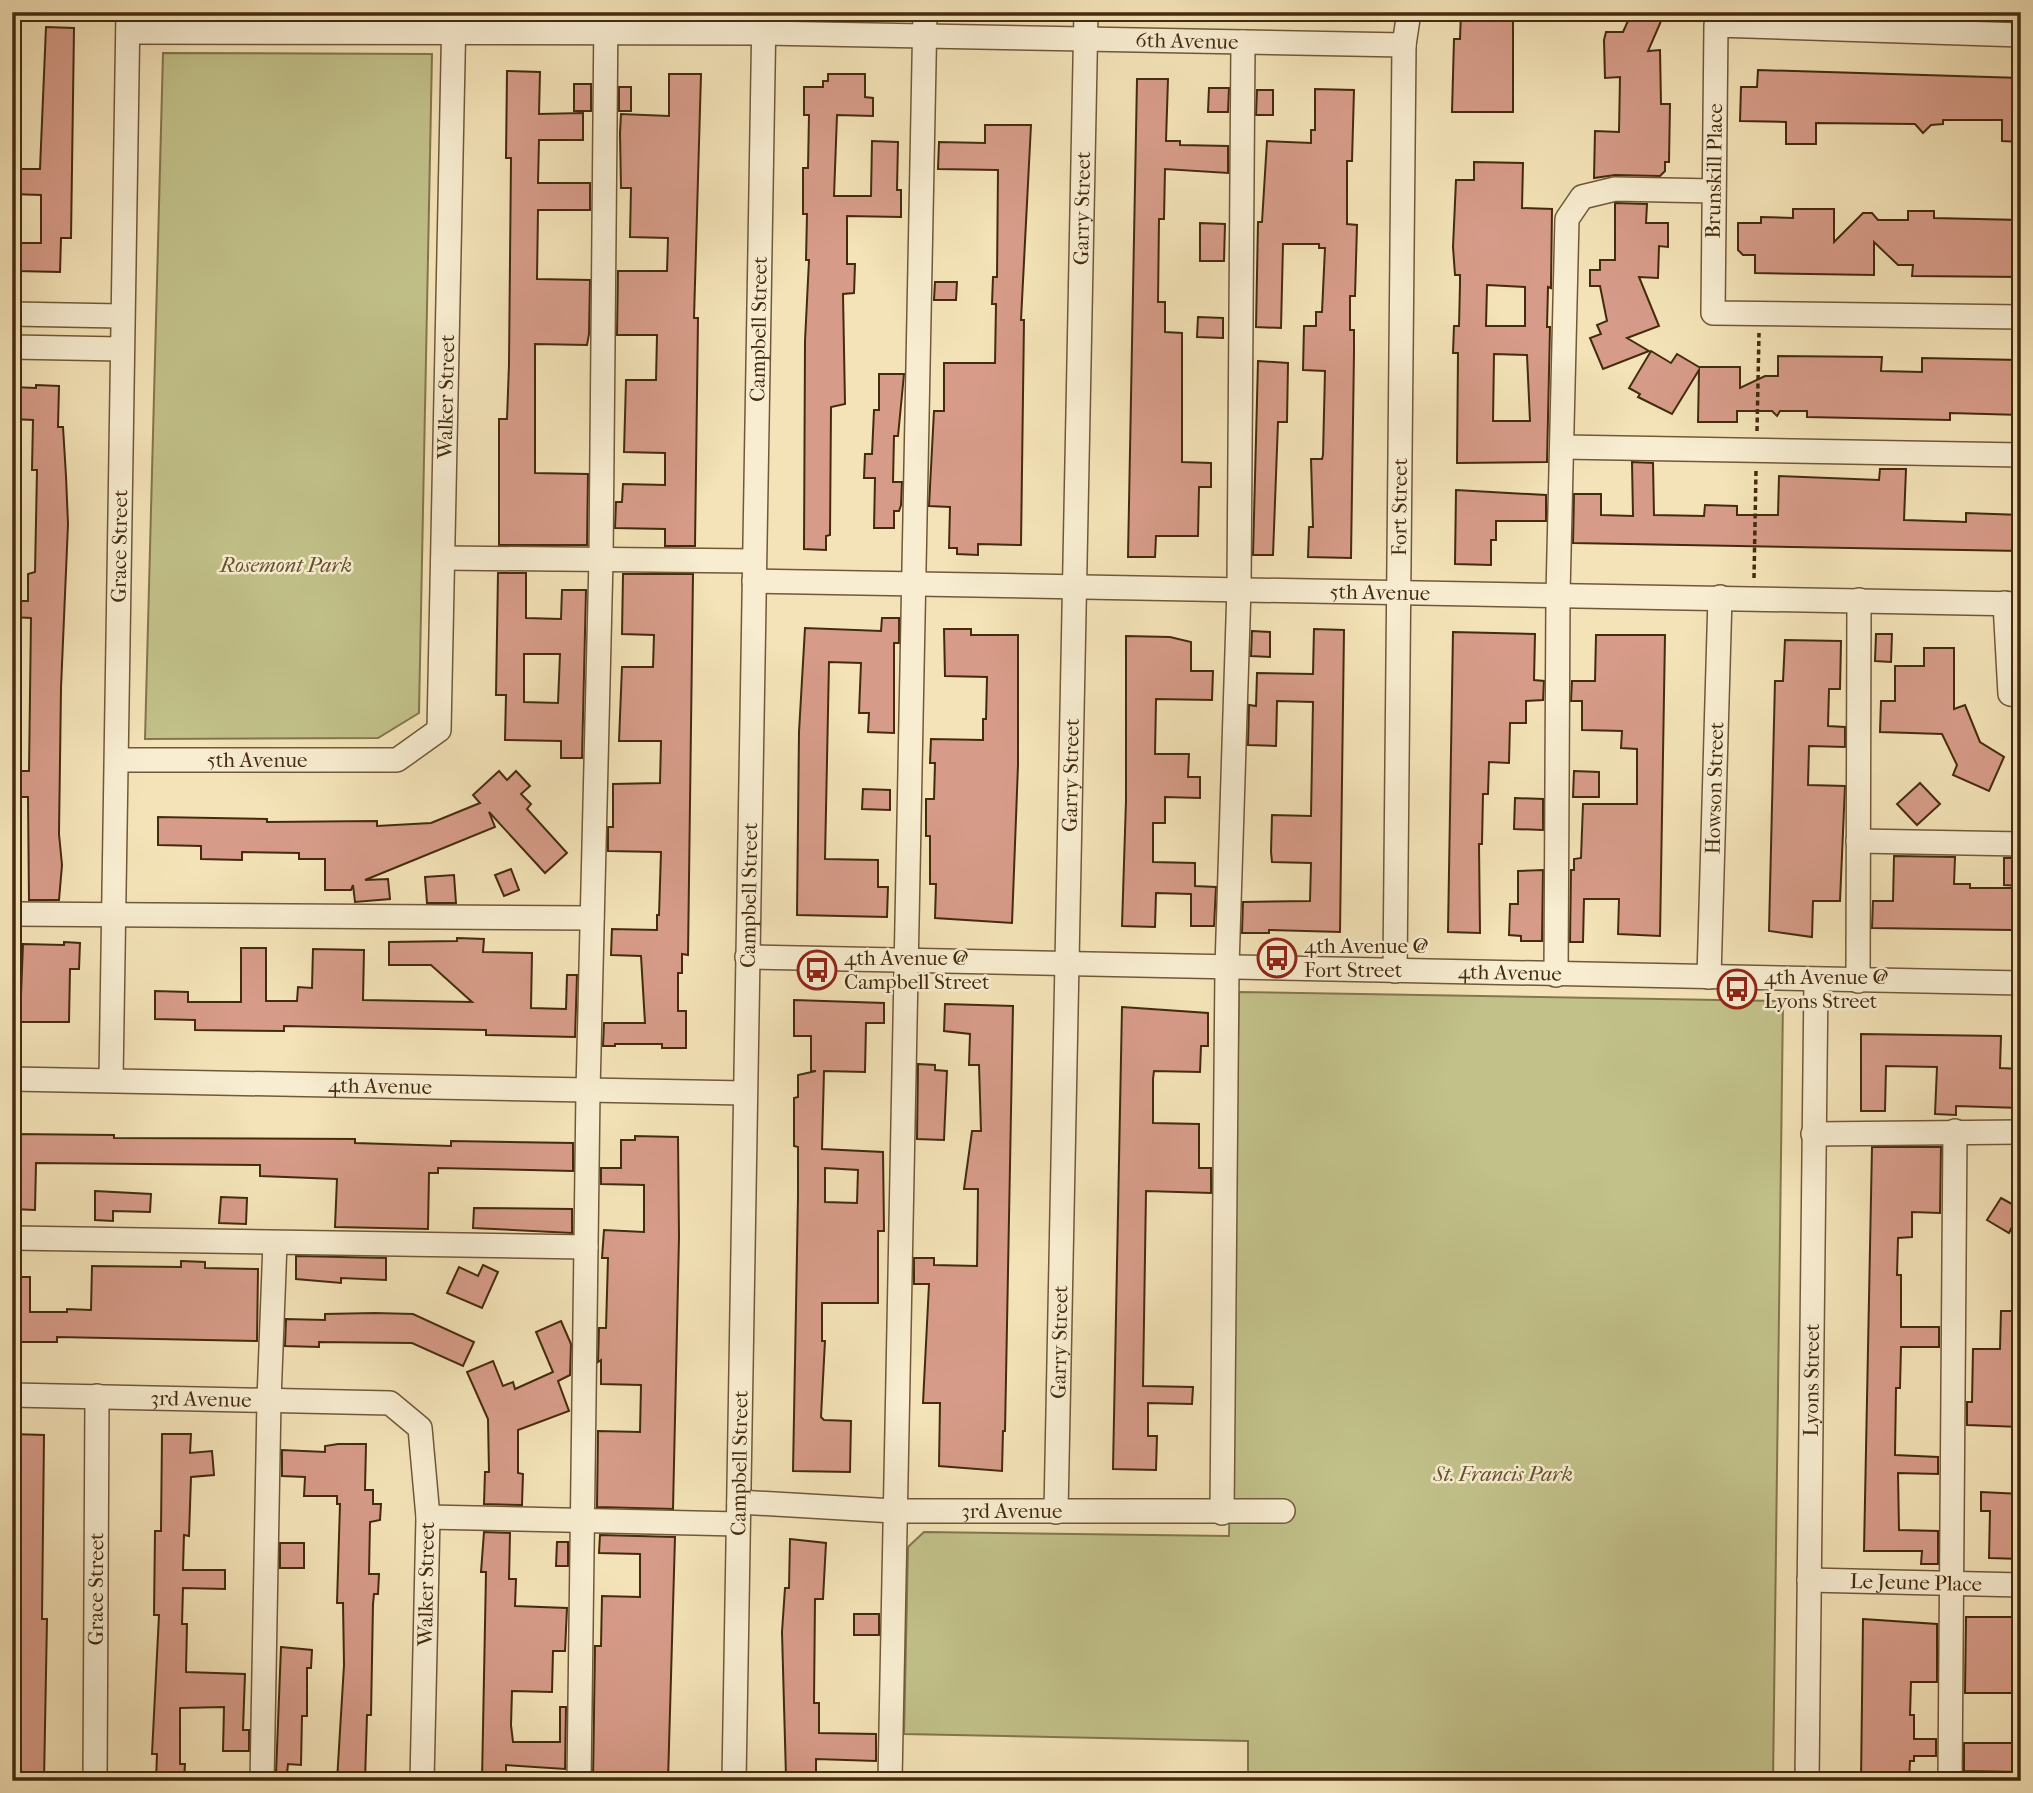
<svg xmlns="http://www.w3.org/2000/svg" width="2033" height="1793" font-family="'IM FELL French Canon',serif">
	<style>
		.green { fill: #c2c18a; stroke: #83764c; stroke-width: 2 }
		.building { fill: #d79c89; stroke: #442b0e; stroke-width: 2; fill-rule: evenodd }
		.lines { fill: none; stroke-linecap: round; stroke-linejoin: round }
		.minor-casing { stroke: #705938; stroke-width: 26 }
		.path { stroke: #442b0e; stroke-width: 3.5; stroke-dasharray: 5 3.5; stroke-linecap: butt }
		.minor { stroke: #f8edd1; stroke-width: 23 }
		.labels { text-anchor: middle; stroke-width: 5; stroke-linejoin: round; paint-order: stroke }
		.street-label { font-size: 21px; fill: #442b0e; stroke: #f8edd1 }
		.park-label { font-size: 21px; font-style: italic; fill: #64502d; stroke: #f8edd1 }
		.poi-label { font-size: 21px; fill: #442b0e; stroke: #f8edd1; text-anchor: start }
	</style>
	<rect width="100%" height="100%" fill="#f4e3b8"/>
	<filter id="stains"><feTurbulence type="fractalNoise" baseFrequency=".00286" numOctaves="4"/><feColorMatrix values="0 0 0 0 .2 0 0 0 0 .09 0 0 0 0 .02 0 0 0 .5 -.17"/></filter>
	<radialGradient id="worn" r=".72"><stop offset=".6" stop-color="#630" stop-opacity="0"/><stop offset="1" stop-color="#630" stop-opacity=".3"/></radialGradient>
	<g class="green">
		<polygon points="163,53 432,54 419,713 378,738 145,739"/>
		<polygon points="1239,992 1783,1001 1773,1781 1248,1781 1248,1741 904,1734 908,1547 924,1532 1229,1536"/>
	</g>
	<g class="building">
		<polygon points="1461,12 1513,12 1513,112 1452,112 1454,39 1460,39"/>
		<polygon points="1632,12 1665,12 1648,51 1660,50 1661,104 1670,104 1669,162 1665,162 1665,171 1660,176 1615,175 1594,178 1595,131 1619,132 1620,77 1605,78 1604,40 1606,32 1623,32"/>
		<polygon points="46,27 74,28 71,238 61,238 60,272 17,271 17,243 41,243 41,195 12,194 12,169 40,169"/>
		<polygon points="1758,70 2021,78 2021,142 2002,141 2002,120 1943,120 1943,124 1931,125 1923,133 1915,124 1816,123 1816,144 1786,144 1786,122 1740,121 1741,87 1757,87"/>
		<polygon points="507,71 540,72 539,114 583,113 583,140 539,140 538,183 590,183 590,210 538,210 537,279 590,280 589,334 587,345 535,344 535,473 588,474 587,545 499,545 499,419 507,419 509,364 511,158 506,158"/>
		<polygon points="669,74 701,74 694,318 698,318 695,546 665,546 665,529 615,528 616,502 622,502 623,484 665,485 665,453 624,452 626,380 656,380 657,335 617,335 618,271 667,271 668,238 630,237 631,188 621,188 620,133 621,114 669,116"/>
		<polygon points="828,74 865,74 865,97 873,98 873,116 837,115 834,196 871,196 872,141 898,142 897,190 901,190 901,217 847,216 847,264 855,264 854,293 843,294 845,404 831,407 830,535 826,536 826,550 804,549 805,341 809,260 806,260 807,214 803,214 803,168 808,168 809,115 804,115 804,87 823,87 823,81 828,81"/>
		<polygon points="1137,79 1168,79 1166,141 1180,141 1180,145 1228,146 1228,173 1165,169 1164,219 1159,219 1158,302 1165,302 1165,332 1182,333 1182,462 1211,463 1211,487 1199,487 1198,536 1156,536 1155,557 1128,557"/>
		<rect x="574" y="84" width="17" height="27"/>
		<rect x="619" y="87" width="12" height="24"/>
		<polygon points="1209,88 1229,88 1228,112 1208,112"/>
		<polygon points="1315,89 1354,90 1352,161 1347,161 1347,224 1357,225 1355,296 1350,296 1350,330 1354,330 1354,352 1351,558 1308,557 1309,527 1313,527 1311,459 1322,459 1323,455 1325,371 1303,370 1304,326 1316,326 1316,312 1322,312 1325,248 1319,248 1319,244 1283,244 1281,328 1256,327 1258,222 1262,222 1267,141 1311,143 1311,130 1315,130"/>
		<polygon points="1257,90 1273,90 1273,115 1256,115"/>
		<polygon points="985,125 1031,125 1021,320 1024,320 1021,545 978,544 978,555 957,554 957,548 949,548 950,507 929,506 934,411 944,411 944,363 995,363 996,304 992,304 993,277 997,277 998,170 938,169 939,142 985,143"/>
		<path d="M1474 162 1523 163 1522 208 1552 209 1551 288 1548 287 1547 327H1550L1547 462 1457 463 1458 353H1453L1454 326H1459L1460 284V275H1455L1453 247 1456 180H1474ZM1487 285 1525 287V326H1486ZM1494 354 1527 355 1530 421H1493Z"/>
		<polygon points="1615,203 1647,204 1646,223 1668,223 1668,247 1659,246 1658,278 1639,277 1659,326 1627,338 1649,351 1603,369 1590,338 1601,334 1597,325 1607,321 1600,286 1590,286 1590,270 1600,270 1600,260 1615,260"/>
		<polygon points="1793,209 1834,209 1834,242 1863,213 1872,213 1878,220 1908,220 1908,211 1934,211 1934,218 2021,220 2021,277 1912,276 1913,265 1898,265 1874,242 1874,275 1755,273 1755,255 1743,255 1738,250 1738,223 1761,223 1761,217 1793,218"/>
		<polygon points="1200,223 1225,224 1224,261 1200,261"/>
		<polygon points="935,282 957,282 956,300 934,300"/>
		<polygon points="1198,317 1223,318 1223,338 1197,337"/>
		<polygon points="1651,351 1671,363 1677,354 1699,367 1740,367 1740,388 1765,376 1778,376 1778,356 1882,357 1881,371 1922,372 1922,358 2021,360 2021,415 1950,413 1950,420 1807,417 1807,411 1780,411 1777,416 1772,411 1737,411 1737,422 1698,422 1699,370 1672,414 1638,397 1640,394 1629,388"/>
		<polygon points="1258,361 1288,363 1287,422 1278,422 1273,555 1253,555"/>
		<polygon points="879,374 904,374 898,436 894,436 893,482 902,482 901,505 899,511 894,511 894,528 874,528 875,478 864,478 865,454 872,454 874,410 879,410"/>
		<polygon points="36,385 59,386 58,427 63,427 66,476 68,524 61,688 59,834 62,865 59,900 29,900 28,797 20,797 20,771 29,771 31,618 12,617 12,601 28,601 28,574 35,572 37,470 32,470 33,420 13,419 13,387 36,388"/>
		<polygon points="1632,462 1653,463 1654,515 1704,516 1705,505 1737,506 1737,515 1778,515 1779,476 1879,480 1880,469 1906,469 1904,520 1966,522 1966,513 2021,515 2021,551 1573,543 1574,494 1601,494 1601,515 1633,516"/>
		<polygon points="1456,490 1546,495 1546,521 1496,521 1496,540 1491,540 1491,565 1455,564"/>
		<path d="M498 573H526V618L561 619 562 590H586L582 758H561V741L505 740 506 695H496ZM524 654H560L558 703 524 702Z"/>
		<polygon points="623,574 693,574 688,955 682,954 682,973 678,973 678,1011 686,1011 686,1048 662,1048 662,1044 615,1044 615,1046 603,1046 604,1023 645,1023 641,956 611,955 612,929 657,930 657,915 659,915 661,852 608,851 608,827 613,827 613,784 660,783 661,741 619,741 622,667 653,667 654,635 622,634"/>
		<polygon points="882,618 899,618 899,643 894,643 894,733 868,732 869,713 859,713 861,663 829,662 825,859 878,860 878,887 888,887 887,917 797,915 799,732 805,628 881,631"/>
		<polygon points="944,629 971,629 971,635 1018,635 1018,765 1012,923 935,918 936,884 930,884 930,836 926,836 926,799 934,799 935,763 930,763 931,739 983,740 983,719 986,719 987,677 945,676"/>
		<polygon points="1314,629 1344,630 1340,932 1269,930 1269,933 1242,933 1243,902 1310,901 1311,863 1272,862 1271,852 1272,815 1311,816 1313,702 1277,701 1276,746 1248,745 1249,705 1256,706 1257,673 1313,674"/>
		<polygon points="1252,631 1270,632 1270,657 1251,656"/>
		<polygon points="1453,632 1535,634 1534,680 1544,681 1543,700 1526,701 1526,723 1510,723 1509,763 1489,762 1488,794 1483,794 1482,844 1479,844 1480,933 1448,932"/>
		<polygon points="1876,634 1892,634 1891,662 1875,661"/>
		<polygon points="1596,635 1665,635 1660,936 1618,934 1619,899 1584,899 1583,942 1570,942 1571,870 1574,870 1574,859 1581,858 1583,804 1637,804 1637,749 1621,748 1622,731 1582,730 1582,701 1571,701 1572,681 1595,681"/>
		<polygon points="1126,636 1170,637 1191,642 1191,671 1213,671 1212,700 1156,699 1155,754 1189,754 1188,777 1200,777 1200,798 1165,797 1165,823 1153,823 1153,862 1195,863 1195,886 1216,887 1214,926 1191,926 1191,894 1156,893 1155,927 1122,926 1126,800"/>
		<polygon points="1785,640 1841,641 1840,689 1829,689 1828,726 1845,727 1845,747 1809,746 1808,785 1845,786 1840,901 1813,901 1812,937 1769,931 1775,681 1783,681"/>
		<polygon points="1924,648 1954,648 1954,709 1965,705 1980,742 2004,757 1989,791 1953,775 1957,765 1942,734 1880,732 1881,701 1895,701 1895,666 1924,666"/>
		<polygon points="499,771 507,780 516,771 530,786 521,794 531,804 527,809 567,853 545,873 489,812 495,827 365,880 388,879 390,899 355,902 353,885 351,890 325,890 325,859 299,859 299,853 242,852 242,860 201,859 201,846 158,845 158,817 267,819 267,822 377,821 377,826 431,823 480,803 473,795"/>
		<polygon points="1574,771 1599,772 1599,797 1573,797"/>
		<polygon points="1920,783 1940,804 1917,825 1897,804"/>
		<polygon points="863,789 890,790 890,810 862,809"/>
		<polygon points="1515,798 1543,799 1543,830 1514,829"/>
		<polygon points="1894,856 1955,857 1954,884 1970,884 1970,888 2013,888 2012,930 1872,928 1873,901 1893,901"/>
		<polygon points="2004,858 2021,858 2021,886 2004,885"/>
		<polygon points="511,869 519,890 504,896 495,875"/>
		<polygon points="1543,870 1542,941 1521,941 1521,936 1509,935 1510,904 1518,904 1518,871"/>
		<polygon points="454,875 456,903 427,903 425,877"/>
		<polygon points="457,938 484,939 483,952 532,953 531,1008 566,1009 567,975 577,975 575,1037 486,1035 486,1030 284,1026 284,1031 195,1030 195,1020 155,1019 155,991 188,992 188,1002 241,1002 241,948 266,948 266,1001 297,1001 298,987 312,988 313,949 364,950 363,1000 472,1002 431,965 389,965 389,942 457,941"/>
		<polygon points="64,942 80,943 79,969 70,969 69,1022 12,1022 12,995 21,995 23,944 64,945"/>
		<path d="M794 1000 884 1003V1023H866L865 1072 824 1071 822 1149 883 1152 884 1231H878V1303H822V1341H825L821 1417 824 1420 851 1421 850 1472 793 1471 798 1196V1147L794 1146V1098L798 1097V1075L816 1071H811V1036H794ZM825 1168 858 1170 857 1203 825 1202Z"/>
		<polygon points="945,1004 1013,1006 1005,1431 1003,1431 1002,1471 939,1466 940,1403 923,1403 929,1284 914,1284 914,1258 934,1258 934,1265 977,1266 978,1189 964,1189 972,1131 981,1131 979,1065 969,1065 970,1034 944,1031"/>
		<polygon points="1122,1007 1208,1013 1208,1046 1201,1046 1200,1072 1154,1071 1153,1079 1153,1123 1199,1124 1199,1168 1211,1168 1211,1193 1146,1191 1143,1386 1193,1387 1192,1404 1148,1403 1148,1436 1157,1436 1156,1470 1113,1469"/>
		<polygon points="1861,1034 2001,1036 2000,1068 2021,1069 2021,1108 1956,1106 1956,1115 1935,1114 1937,1067 1886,1066 1885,1111 1861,1111"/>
		<polygon points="918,1064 935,1065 935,1070 947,1071 944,1140 917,1139"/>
		<polygon points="12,1134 114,1135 114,1138 355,1139 355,1143 451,1146 451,1141 573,1143 573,1171 438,1168 438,1173 429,1173 428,1229 335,1227 337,1179 260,1176 260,1165 36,1163 35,1210 12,1209"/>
		<polygon points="635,1136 678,1137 679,1237 673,1509 597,1507 598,1431 640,1432 641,1385 601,1384 601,1360 598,1362 599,1328 606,1328 608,1258 602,1258 604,1230 644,1232 644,1185 601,1184 601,1168 621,1168 621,1140 635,1140"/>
		<polygon points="1872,1147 1941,1147 1940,1213 1912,1212 1912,1237 1898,1238 1897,1275 1901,1275 1901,1327 1939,1327 1939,1347 1901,1347 1900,1388 1896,1388 1895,1455 1938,1457 1938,1474 1898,1473 1899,1530 1938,1531 1938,1564 1921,1564 1922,1551 1864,1551"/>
		<polygon points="95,1191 151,1194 150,1212 113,1211 113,1221 95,1220"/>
		<polygon points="221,1197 247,1198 246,1224 219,1223"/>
		<polygon points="2001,1198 2021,1209 2009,1233 1987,1220"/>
		<polygon points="474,1208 572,1209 572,1233 473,1228"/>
		<polygon points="296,1256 386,1258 386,1280 341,1278 341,1283 296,1279"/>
		<polygon points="181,1261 205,1262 205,1268 258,1269 257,1341 57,1337 57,1342 13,1342 12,1277 30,1277 30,1312 67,1312 67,1309 91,1310 92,1266 181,1267"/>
		<polygon points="483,1265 498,1272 482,1308 447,1293 459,1267 478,1276"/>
		<polygon points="2001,1311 2021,1311 2021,1427 1967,1425 1967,1402 1972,1402 1973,1349 2000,1349"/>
		<polygon points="375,1313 413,1314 474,1342 463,1366 412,1343 319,1342 319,1347 285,1346 286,1319 325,1320 325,1314"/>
		<polygon points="561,1321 571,1344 570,1375 558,1381 569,1411 518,1430 518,1473 523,1474 522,1505 484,1504 485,1472 489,1472 488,1419 467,1372 493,1361 503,1386 513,1382 515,1389 553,1372 536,1332"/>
		<polygon points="12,1434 44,1435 42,1619 47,1619 44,1781 16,1781 16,1462 12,1462"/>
		<polygon points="162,1434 191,1434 190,1453 212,1451 214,1475 191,1477 189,1536 184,1535 183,1570 225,1570 225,1589 183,1588 182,1624 187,1624 186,1672 245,1674 243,1730 249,1730 249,1751 223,1751 224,1707 180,1708 180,1764 185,1764 184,1781 156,1781 157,1754 152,1754 159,1615 154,1615 155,1531 161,1531"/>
		<polygon points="338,1444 366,1444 365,1490 373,1490 373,1504 381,1504 380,1520 370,1522 369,1574 379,1574 378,1594 374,1594 373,1604 371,1715 367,1715 365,1781 337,1781 344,1665 343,1603 337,1603 340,1504 337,1504 337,1496 304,1496 305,1477 282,1476 282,1450 325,1452 325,1446"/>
		<polygon points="1981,1492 2021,1494 2021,1559 1989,1558 1990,1511 1981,1511"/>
		<polygon points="484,1532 510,1533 509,1579 516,1579 515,1606 567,1608 565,1651 553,1651 552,1692 512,1691 511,1725 513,1742 560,1742 560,1707 566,1707 565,1769 506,1765 506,1781 482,1781 486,1572 481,1572"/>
		<polygon points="600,1535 675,1537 668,1781 593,1781 595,1646 601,1646 602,1596 640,1597 640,1554 599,1553"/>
		<polygon points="790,1539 826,1543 823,1599 815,1599 814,1703 819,1703 819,1733 876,1734 876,1761 816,1759 816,1778 786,1777 782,1632 785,1588 789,1588"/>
		<polygon points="557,1542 568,1542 568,1566 556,1566"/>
		<rect x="280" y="1543" width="24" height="25"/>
		<rect x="854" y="1614" width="25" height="21"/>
		<polygon points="1966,1617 2021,1617 2021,1693 1965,1693"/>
		<polygon points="1863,1619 1937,1624 1937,1682 1911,1682 1910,1715 1914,1715 1914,1739 1936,1739 1936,1756 1914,1756 1914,1761 1910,1761 1909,1781 1861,1781"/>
		<polygon points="281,1647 312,1650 311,1668 307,1668 307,1716 302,1716 301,1765 288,1764 287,1774 276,1774"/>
		<polygon points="1964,1743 2021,1743 2021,1772 1964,1771"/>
	</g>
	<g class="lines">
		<defs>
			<g id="minor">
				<path id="s1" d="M128 32 764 33 1404 45"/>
				<polyline points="2021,35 1716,25 1713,313 2021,317"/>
				<polyline points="12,314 121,316"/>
				<polyline points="12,347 121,349"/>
				<polyline points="1563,447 2021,455"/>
				<polyline points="444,558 754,561"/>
				<path id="s2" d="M754 581 2021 604"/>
				<polyline points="2005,603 2010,694 2021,696"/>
				<path id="s3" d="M117 760H397L439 730 454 12"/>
				<polyline points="1858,841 2021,844"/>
				<polyline points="12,914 592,918"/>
				<path id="s4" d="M747 957 2021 983"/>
				<path id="s5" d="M1395 971 1404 45 1409 12"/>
				<polyline points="1556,975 1558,594 1567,219 1582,197 1615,189 1713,191"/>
				<path id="s6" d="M1709 977 1720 597"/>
				<polyline points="1858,981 1859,600"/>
				<path id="s7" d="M12 1079 745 1093"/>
				<path id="s8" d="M111 1080 128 12"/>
				<polyline points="1813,1134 2021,1132"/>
				<polyline points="12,1238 586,1247"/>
				<path id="s9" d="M12 1395 390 1403 420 1428 428 1517 422 1781"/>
				<path id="s10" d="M739 1502 894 1511H1283"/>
				<path id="s11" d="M1056 1512 1086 12"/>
				<polyline points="1222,1513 1227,967 1239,588 1243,42"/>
				<polyline points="428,1517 738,1524"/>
				<path id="s12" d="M1809 1580 2021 1585"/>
				<path id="s13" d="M95 1781 97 1396"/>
				<polyline points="262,1781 269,1400 275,1243"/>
				<polyline points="579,1781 588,1091 601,559 606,12"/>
				<path id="s14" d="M734 1781 764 12"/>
				<polyline points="890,1781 925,12"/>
				<path id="s15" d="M1807 1781 1816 980"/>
				<polyline points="1950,1781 1955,1131"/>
			</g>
		</defs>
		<use href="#minor" class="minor-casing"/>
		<g class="path">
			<polyline points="1757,431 1759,333"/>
			<polyline points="1754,578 1756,470"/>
		</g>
		<use href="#minor" class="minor"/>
	</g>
	<defs>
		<symbol id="bus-ring" viewBox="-11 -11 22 22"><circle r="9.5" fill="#f8edd1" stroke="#8f2418" stroke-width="1.5"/><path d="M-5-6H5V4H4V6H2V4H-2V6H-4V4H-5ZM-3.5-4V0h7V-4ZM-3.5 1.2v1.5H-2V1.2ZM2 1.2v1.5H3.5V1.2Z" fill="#8f2418"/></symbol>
	</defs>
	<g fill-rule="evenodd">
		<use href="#bus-ring" x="1255" y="936" width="44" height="44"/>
		<use href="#bus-ring" x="795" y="948" width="44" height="44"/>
		<use href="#bus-ring" x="1715" y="967" width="44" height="44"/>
	</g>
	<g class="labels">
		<g class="street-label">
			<text dy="7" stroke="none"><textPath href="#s1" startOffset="1059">6th Avenue</textPath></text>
			<text transform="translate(1714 171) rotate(-89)" y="7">Brunskill Place</text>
			<text dy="7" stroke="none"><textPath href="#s11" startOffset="1304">Garry Street</textPath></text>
			<text dy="7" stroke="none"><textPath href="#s14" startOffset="1452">Campbell Street</textPath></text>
			<text dy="7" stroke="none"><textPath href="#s3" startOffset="665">Walker Street</textPath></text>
			<text dy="7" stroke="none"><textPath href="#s5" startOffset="464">Fort Street</textPath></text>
			<text dy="7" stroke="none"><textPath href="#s8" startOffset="534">Grace Street</textPath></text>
			<text dy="7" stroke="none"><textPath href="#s2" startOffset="626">5th Avenue</textPath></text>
			<text dy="7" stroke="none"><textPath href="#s3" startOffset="140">5th Avenue</textPath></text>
			<text dy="7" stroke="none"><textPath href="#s11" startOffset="737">Garry Street</textPath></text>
			<text dy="7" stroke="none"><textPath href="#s6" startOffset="189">Howson Street</textPath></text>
			<text dy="7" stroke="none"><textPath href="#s14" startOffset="886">Campbell Street</textPath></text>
			<text dy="7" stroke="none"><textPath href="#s4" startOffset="763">4th Avenue</textPath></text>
			<text dy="7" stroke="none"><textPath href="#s7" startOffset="368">4th Avenue</textPath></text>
			<text dy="7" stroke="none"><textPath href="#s11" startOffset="170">Garry Street</textPath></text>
			<text dy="7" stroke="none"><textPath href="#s15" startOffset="401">Lyons Street</textPath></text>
			<text dy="7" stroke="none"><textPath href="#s9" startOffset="189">3rd Avenue</textPath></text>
			<text dy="7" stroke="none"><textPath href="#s14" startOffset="318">Campbell Street</textPath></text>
			<text dy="7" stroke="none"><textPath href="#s10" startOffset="273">3rd Avenue</textPath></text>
			<text dy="7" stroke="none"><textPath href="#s12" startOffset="107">Le Jeune Place</textPath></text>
			<text transform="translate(426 1584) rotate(-89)" y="7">Walker Street</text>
			<text dy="7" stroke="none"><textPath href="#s13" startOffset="192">Grace Street</textPath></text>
		</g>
		<g class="park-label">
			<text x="286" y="572">Rosemont Park</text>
			<text x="1503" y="1481">St. Francis Park</text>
		</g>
		<g class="poi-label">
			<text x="1304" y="953">4th Avenue @<tspan x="1304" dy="24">Fort Street</tspan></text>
			<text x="844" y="965">4th Avenue @<tspan x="844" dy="24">Campbell Street</tspan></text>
			<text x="1764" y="984">4th Avenue @<tspan x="1764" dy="24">Lyons Street</tspan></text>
		</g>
	</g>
	<rect width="2033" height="1793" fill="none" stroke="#f4e3b8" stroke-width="42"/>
	<rect x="14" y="14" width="2005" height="1765" fill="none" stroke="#442b0e" stroke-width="3.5"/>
	<rect x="21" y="21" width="1991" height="1751" fill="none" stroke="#442b0e" stroke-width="2"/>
	<rect width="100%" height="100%" filter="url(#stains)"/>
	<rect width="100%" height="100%" fill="url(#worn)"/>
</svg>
